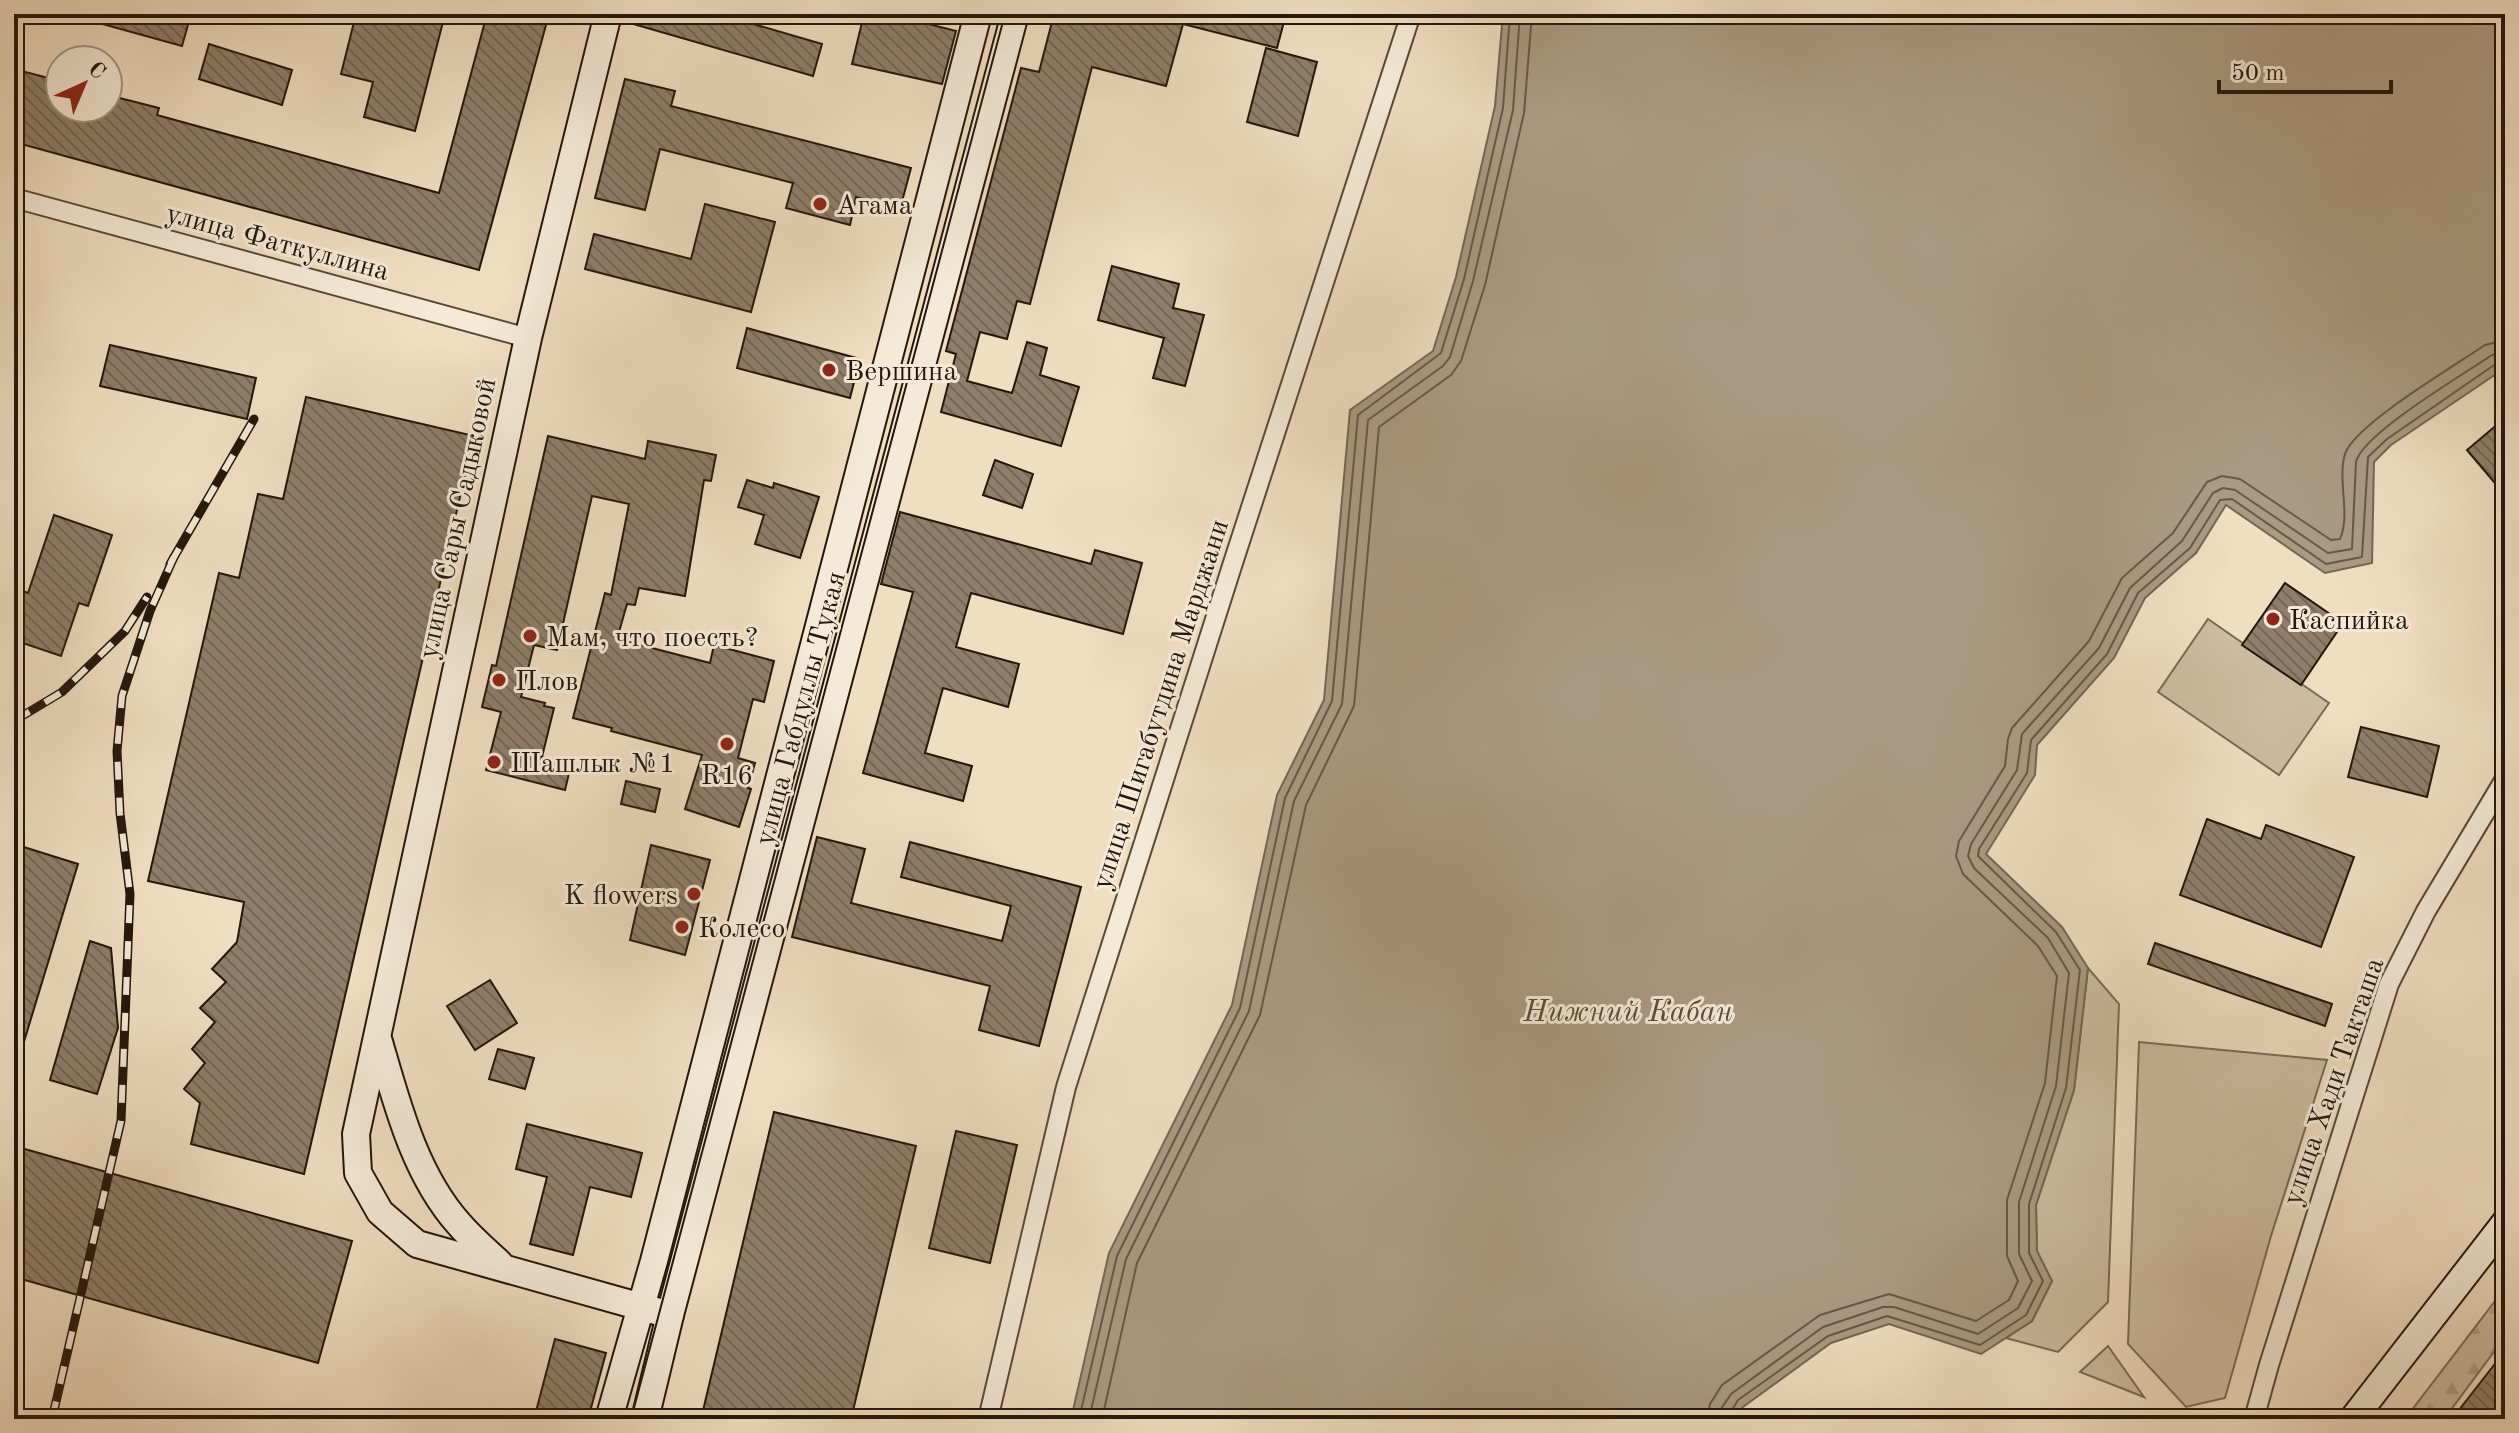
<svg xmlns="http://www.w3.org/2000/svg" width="2519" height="1433" font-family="'Old Standard TT',serif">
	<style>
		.green { fill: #cdbca2; stroke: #796a56; stroke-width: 2 }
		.forest { fill: url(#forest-firs); stroke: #796a56; stroke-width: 2 }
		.water { fill: #ab9a83; stroke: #756653; stroke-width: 2 }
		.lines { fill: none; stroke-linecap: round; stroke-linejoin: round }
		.shore { stroke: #685847; stroke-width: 2 }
		.building { fill: url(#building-back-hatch); stroke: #25170b; stroke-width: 2 }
		.street-casing { stroke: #584938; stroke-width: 22 }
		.secondary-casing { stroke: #25170b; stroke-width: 30 }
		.street { stroke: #f5ead7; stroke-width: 18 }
		.secondary { stroke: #f5ead7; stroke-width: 26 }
		.tram { stroke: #25170b; stroke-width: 2 }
		.rail-casing { stroke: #25170b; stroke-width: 9 }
		.rail { stroke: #f5ead7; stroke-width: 6; stroke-dasharray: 18; stroke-linecap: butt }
		.poi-dot { fill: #8f2418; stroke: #f5ead7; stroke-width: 3 }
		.labels { text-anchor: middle; stroke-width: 6; stroke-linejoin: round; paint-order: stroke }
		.poi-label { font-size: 28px; fill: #25170b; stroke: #f5ead7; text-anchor: start }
		.street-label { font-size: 28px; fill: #25170b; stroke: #f5ead7 }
		.water-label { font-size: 30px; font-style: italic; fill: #5b4b3b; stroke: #f5ead7 }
	</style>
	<defs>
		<pattern id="forest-firs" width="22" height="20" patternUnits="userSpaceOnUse" patternTransform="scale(2)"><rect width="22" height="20" fill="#cdbca2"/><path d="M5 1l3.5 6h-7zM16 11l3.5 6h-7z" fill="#b0a18a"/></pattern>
		<pattern id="building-back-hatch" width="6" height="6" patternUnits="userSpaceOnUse" patternTransform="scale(2)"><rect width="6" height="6" fill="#8f7e6a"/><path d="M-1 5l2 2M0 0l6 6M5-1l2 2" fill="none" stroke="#756655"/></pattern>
	</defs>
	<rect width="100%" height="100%" fill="#f0dec1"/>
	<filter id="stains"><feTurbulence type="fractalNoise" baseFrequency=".0025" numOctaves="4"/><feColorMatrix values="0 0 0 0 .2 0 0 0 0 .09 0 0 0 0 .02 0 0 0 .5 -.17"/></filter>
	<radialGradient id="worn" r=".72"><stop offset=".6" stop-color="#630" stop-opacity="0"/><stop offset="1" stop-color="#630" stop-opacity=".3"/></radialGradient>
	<g class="green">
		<polygon points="2208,619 2329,703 2279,775 2158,692"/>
		<polygon points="2088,968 2119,1004 2108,1302 2058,1352 2006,1338 2032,1321 2052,1281 2037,1252 2036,1205 2074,1090"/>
		<polygon points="2139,1042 2327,1060 2271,1236 2225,1398 2186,1407 2128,1344"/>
		<polygon points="2108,1346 2144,1397 2080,1372"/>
	</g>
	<polygon class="forest" points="2505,1288 2505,1337 2444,1419 2405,1419"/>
	<polygon class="water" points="1503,14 2505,14 2505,368 2391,445 2374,462 2372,563 2325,573 2226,505 2196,553 2145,598 2114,658 2037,745 2035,775 1986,854 2062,927 2088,968 2074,1090 2036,1205 2037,1251 2052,1281 2032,1321 1981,1354 1889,1324 1831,1343 1743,1407 1735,1419 1071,1419 1109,1253 1232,1005 1277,795 1324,700 1350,410 1433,351 1456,277 1495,106"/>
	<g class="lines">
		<g class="shore">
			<polyline points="1079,1419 1117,1256 1240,1008 1285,798 1332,701 1358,415 1441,353 1464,279 1503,108 1510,14"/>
			<polyline points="1089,1419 1126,1259 1249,1011 1294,801 1342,704 1368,420 1443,366 1450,357 1473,281 1513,110 1520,14"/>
			<polyline points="1102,1419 1137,1263 1260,1015 1306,805 1354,706 1379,427 1451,375 1461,361 1485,285 1524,113 1532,14"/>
			<path d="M1707 1419 1710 1404 1722 1385 1820 1315 1889 1294 1976 1321 2009 1300 2018 1281 2007 1256V1200L2045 1083 2057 976 2038 946 1963 874 1956 856 1959 841 2005 766 2008 739 2012 728 2089 641 2122 578 2173 533 2207 482 2222 476 2240 479 2331 540 2340 539C2351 514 2337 480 2345 454 2354 425 2456 365 2485 345L2505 340"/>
			<path d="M1719 1419 1721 1409 1731 1394 1823 1327 1883 1307H1894L1978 1334 2018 1308 2032 1281 2019 1254V1202L2056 1086 2069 973 2048 938 1974 868 1968 856 1971 844 2017 770 2022 734 2099 648 2130 588 2182 541 2213 493 2223 488 2235 490 2328 553 2352 549 2356 462C2362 434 2464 374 2492 355L2505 352"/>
			<polyline points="1729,1419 1730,1413 1738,1400 1828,1336 1887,1316 1980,1345 2026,1315 2043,1281 2029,1253 2029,1204 2066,1088 2080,970 2056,932 1978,856 1979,849 2027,773 2031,740 2107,654 2138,593 2190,548 2220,500 2232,499 2326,564 2362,557 2368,457 2387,439 2497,363 2505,362"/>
		</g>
	</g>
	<g class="building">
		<polygon points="89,14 191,14 182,46 88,20"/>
		<polygon points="356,14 445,14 415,131 364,117 373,82 341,74"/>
		<polygon points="487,14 549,14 479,270 14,142 14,69 60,81 60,108 108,108 108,95 159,108 157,115 439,193"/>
		<polygon points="624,14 719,14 822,44 813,76 623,21"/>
		<polygon points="864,14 906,14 905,18 956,31 942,84 852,64"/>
		<polygon points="1054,14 1286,14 1277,48 1183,24 1166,86 1092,67 1030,304 1017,301 1007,339 980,332 967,381 1012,393 1027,342 1047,348 1040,375 1079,387 1061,446 941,412 956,354 946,351 1021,68 1039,72"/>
		<polygon points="209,44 292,70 282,105 199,79"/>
		<polygon points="1266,48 1317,62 1298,136 1247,122"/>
		<polygon points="625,79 675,91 671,106 911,168 900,209 856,197 850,225 786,208 793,183 660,149 645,210 595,198"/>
		<polygon points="705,204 775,222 751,312 585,269 594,234 691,259"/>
		<polygon points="1112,266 1179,284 1173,308 1204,315 1185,386 1153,378 1164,338 1098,320"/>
		<polygon points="747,328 860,359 850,398 737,368"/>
		<polygon points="110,345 256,378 247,419 100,386"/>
		<polygon points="306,397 474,436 304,1174 191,1144 200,1103 184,1089 205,1063 192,1049 215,1022 200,1008 226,982 212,969 237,942 244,902 148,881 219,573 239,578 258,494 283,499"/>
		<polygon points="2505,418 2505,495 2467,450"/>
		<polygon points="548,436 645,459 648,441 716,455 711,481 704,480 685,596 639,588 635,605 627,604 617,639 710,663 714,645 774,661 764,702 753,699 738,758 755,763 748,788 751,789 739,827 685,809 702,755 611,731 612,728 573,718 605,593 611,595 629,504 592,496 557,650 534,645 521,697 545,703 544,706 554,708 542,757 571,765 565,790 486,770 501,712 482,707 492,665 496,666"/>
		<polygon points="995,460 1033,474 1022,508 983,495"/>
		<polygon points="747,480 773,488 774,483 819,497 800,558 755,544 764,515 738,507"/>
		<polygon points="900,512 1091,564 1095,550 1142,563 1123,634 971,593 956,647 1019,664 1008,707 943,688 925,753 972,766 963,801 863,773 913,592 881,584"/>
		<polygon points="54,515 112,535 88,606 79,603 61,656 14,640 14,588 28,593"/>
		<polygon points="2285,583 2343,623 2301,685 2242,645"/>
		<polygon points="2361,727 2439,746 2427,797 2348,777"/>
		<polygon points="626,781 660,789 655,812 621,804"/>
		<polygon points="2207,819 2261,839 2266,825 2354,857 2321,947 2180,895"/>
		<polygon points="817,837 865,849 851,903 1002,941 1011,906 901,877 910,842 1081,887 1039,1046 979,1030 990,986 792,937"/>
		<polygon points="14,844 78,864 19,1058 14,1057"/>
		<polygon points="651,845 710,860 685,955 630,940"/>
		<polygon points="90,941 111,948 118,1028 97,1094 50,1080"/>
		<polygon points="2155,943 2332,1004 2325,1026 2148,964"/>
		<polygon points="490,980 517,1023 475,1050 447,1006"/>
		<polygon points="498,1049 534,1058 525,1089 489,1079"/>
		<polygon points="774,1112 916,1146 851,1419 701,1419"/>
		<polygon points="527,1124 642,1153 631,1197 590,1187 573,1255 530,1244 547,1177 516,1169"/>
		<polygon points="956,1131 1017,1145 990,1263 929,1248"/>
		<polygon points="14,1146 352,1241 318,1363 14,1277"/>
		<polygon points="555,1339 606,1353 588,1419 534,1419"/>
		<polygon points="2505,1351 2505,1419 2452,1419"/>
	</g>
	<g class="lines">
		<defs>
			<g id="street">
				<polyline points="14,198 528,338"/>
				<polyline points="988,1419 1066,1087 1232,566 1411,14"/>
				<polyline points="2254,1419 2269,1365 2389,984 2426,911 2505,779"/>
			</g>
			<g id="secondary">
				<polyline points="608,14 528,338 356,1134 358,1173 380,1212 417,1244 670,1315"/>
				<path d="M379 1042C397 1104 415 1175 459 1224 471 1238 486 1251 499 1263"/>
				<polyline points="609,1419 654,1261 978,14"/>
				<polyline points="645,1419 670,1315 1015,14"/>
				<polyline points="2353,1419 2505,1223"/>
			</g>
		</defs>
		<use href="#street" class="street-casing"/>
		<use href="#secondary" class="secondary-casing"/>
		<use href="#street" class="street"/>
		<use href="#secondary" class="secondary"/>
		<polyline class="tram" points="631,1419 1005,14"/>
		<defs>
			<g id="rail">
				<polyline points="170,564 254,419"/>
				<polyline points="14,721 62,692 125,631 147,597"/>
				<polyline points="52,1419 121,1121 130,894 120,813 117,751 122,696 150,611 174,557"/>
			</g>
		</defs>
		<use href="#rail" class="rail-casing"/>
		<use href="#rail" class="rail"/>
	</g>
	<g class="poi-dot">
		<circle cx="820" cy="204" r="8"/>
		<circle cx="829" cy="370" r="8"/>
		<circle cx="2273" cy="619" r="8"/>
		<circle cx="530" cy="636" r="8"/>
		<circle cx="499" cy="680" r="8"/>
		<circle cx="727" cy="744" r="8"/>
		<circle cx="494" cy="762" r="8"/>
		<circle cx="694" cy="894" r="8"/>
		<circle cx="682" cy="927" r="8"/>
	</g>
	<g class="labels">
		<g class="poi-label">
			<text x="836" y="214">Агама</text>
			<text x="845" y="380">Вершина</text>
			<text x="2289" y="629">Каспийка</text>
			<text x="546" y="646">Мам, что поесть?</text>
			<text x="515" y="690">Плов</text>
			<text x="510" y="772">Шашлык №1</text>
			<text x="727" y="784" text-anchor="middle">R16</text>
			<text x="678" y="904" text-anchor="end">K flowers</text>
			<text x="698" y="937">Колесо</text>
		</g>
		<g class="street-label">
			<text transform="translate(278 241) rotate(15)" y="10">улица Фаткуллина</text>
			<text transform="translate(456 518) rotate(-78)" y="10">улица Сары Садыковой</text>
			<text transform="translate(1159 704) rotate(-72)" y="10">улица Шигабутдина Марджани</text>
			<text transform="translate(799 708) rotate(-75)" y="10">улица Габдуллы Тукая</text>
			<text transform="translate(2332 1081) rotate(-71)" y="10">улица Хади Такташа</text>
		</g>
		<g class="water-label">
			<text x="1628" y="1021">Нижний Кабан</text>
		</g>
	</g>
	<rect width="2519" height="1433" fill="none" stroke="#f0dec1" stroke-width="48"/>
	<rect x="16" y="16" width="2487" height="1401" fill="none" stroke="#25170b" stroke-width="4"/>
	<rect x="24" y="24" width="2471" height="1385" fill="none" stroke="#25170b" stroke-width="2"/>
	<g transform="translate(84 84) rotate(44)"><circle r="38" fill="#f5ead7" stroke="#a29685" stroke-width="2"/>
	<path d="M0-6L14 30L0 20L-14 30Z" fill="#8f2418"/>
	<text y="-12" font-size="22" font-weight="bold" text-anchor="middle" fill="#25170b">С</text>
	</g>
	<path d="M2219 80v12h172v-12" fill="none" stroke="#25170b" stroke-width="4"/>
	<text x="2231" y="80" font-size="24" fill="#25170b" stroke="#f5ead7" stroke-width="6" paint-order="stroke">50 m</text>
	<rect width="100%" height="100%" filter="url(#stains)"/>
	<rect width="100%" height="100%" fill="url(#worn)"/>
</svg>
